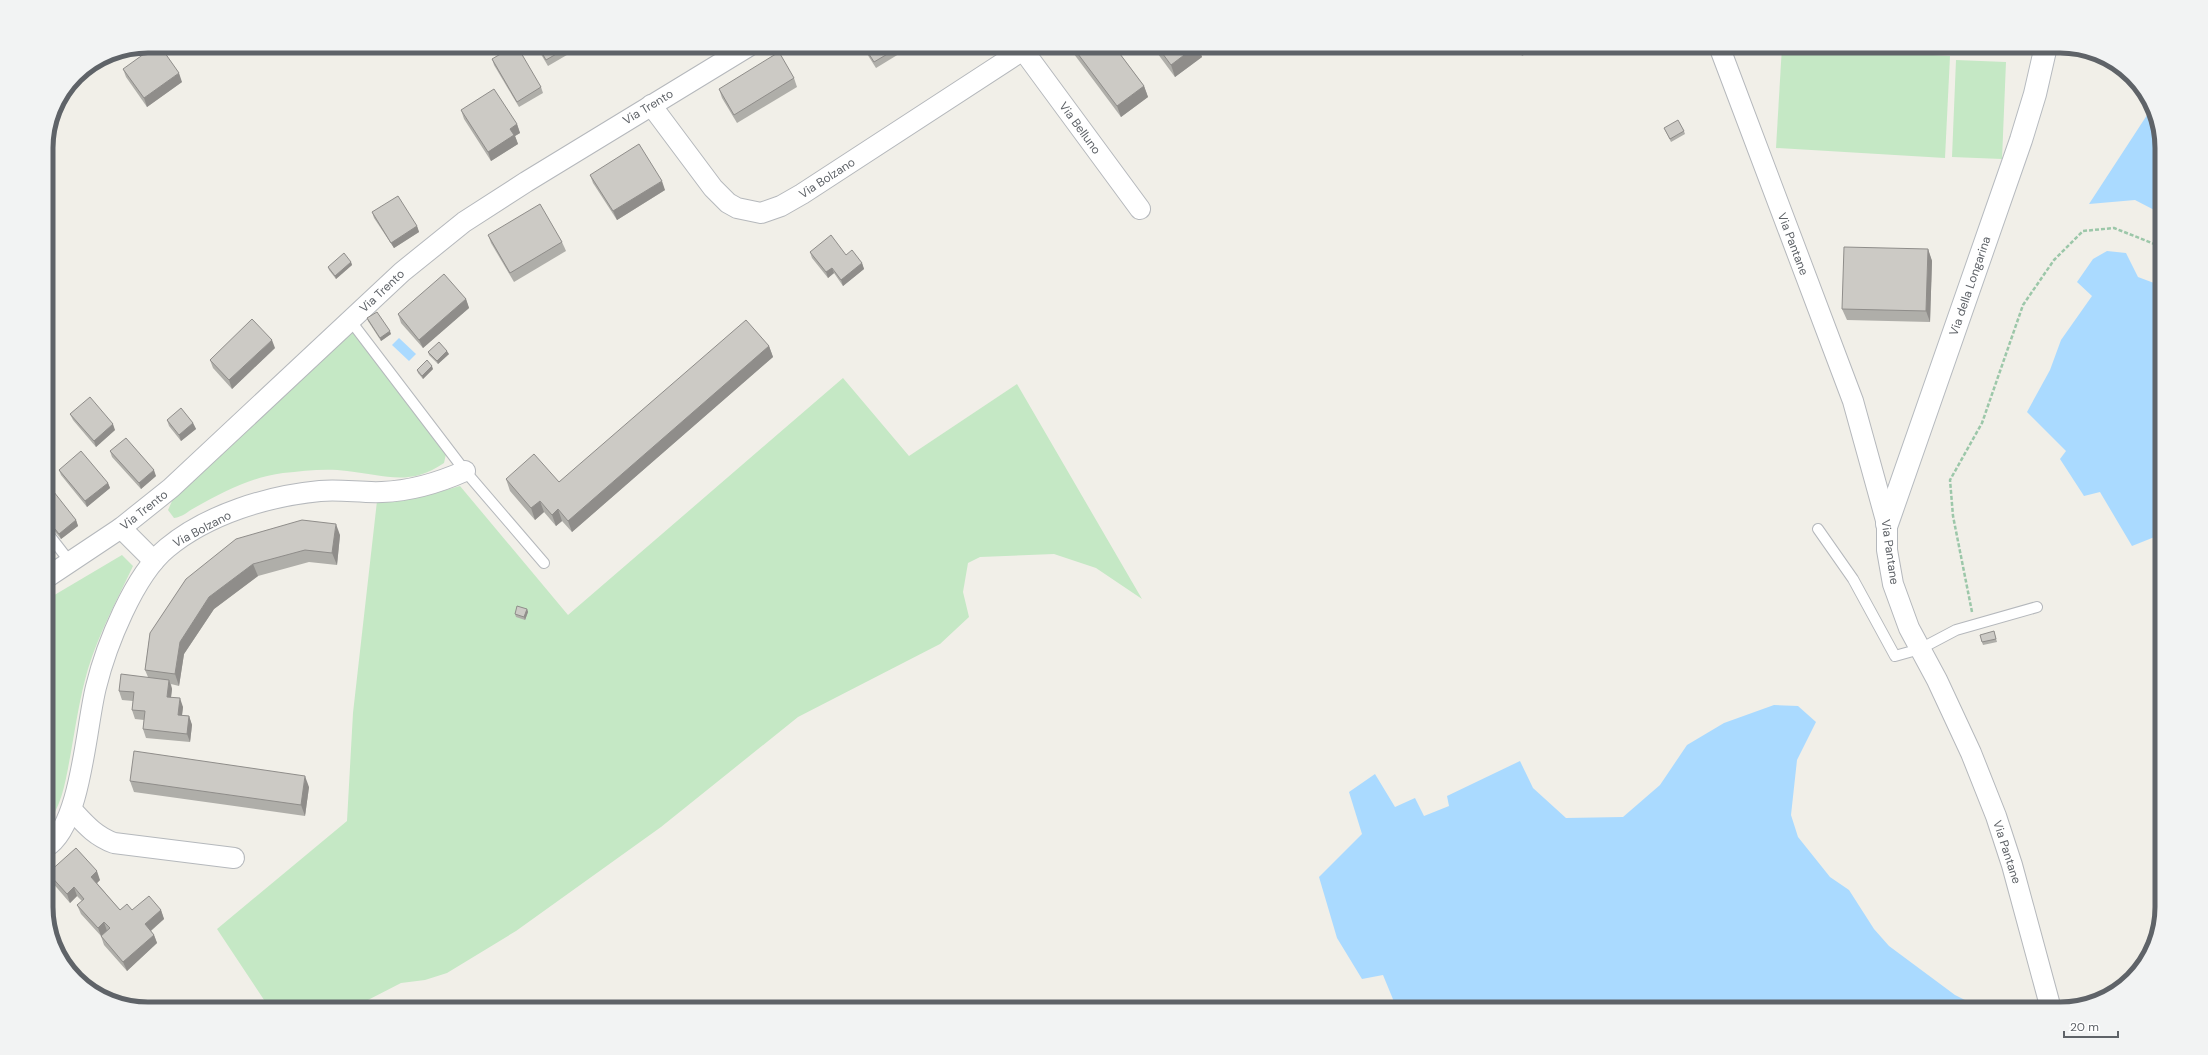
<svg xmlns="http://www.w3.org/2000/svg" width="2208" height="1055" font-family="'DM Sans',sans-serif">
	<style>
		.green { fill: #c5e8c5 }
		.water { fill: #aadaff }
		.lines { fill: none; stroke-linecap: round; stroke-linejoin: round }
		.lane-casing { stroke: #b5b8bc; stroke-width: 12 }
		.street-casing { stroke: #b5b8bc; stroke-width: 22 }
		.secondary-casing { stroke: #b6babf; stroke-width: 24 }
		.path { stroke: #9cc7a9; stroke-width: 2.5; stroke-dasharray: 4 2; stroke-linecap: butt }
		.lane { stroke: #fff; stroke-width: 10 }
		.street { stroke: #fff; stroke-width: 20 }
		.secondary { stroke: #fff; stroke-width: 22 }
		.wall { fill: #afaea9 }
		.shaded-wall { fill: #8f8d8a }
		.building { fill: #cccac5; stroke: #8f8d8a }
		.labels { text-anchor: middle; stroke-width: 3; stroke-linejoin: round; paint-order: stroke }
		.street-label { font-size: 12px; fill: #5f6368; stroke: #fff }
		.rim { fill: none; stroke: #5f6368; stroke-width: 5 }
	</style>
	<rect width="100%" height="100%" fill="#f1efe8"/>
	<g class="green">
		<polygon points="1782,46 1950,56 1945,158 1776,148"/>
		<polygon points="1956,60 2006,62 2002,159 1952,157"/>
		<path d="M352 331 441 445 446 454 444 463C409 487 385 475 347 471 326 468 304 471 283 473 251 477 223 492 196 507 188 511 183 517 174 518L168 510 173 499Z"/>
		<polygon points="843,378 909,456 1017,384 1142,599 1096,568 1054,554 980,557 968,563 963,592 969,617 940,644 798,717 661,827 516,931 447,973 425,980 401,983 366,1001 361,1009 270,1009 217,929 347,821 353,713 377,501 435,493 460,486 568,615"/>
		<path d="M122 555 133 566C117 600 99 633 88 669 80 696 76 724 71 752 66 778 63 805 46 826V600Z"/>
	</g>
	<g class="water">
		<polygon points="2151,109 2162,141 2162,214 2135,200 2089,204"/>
		<polygon points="2107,251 2126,253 2138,277 2162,286 2162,534 2132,546 2100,492 2084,496 2060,459 2066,451 2027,412 2050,370 2061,340 2092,296 2077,282 2093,259"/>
		<polygon points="399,338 416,354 409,361 392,345"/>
		<polygon points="1774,705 1798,706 1816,722 1797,760 1791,815 1798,837 1830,877 1849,890 1874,929 1889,946 1955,995 1983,1009 1397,1009 1383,975 1362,979 1337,938 1319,877 1362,834 1349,792 1375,774 1395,807 1415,798 1424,816 1449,806 1447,796 1520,761 1533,788 1566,818 1623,817 1660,785 1687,745 1724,723"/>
	</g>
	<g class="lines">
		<defs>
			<g id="lane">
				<polyline points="350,320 465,471 544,563"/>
				<polyline points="1818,529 1853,579 1895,656 1920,649 1956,630 2037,607"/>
				<polyline points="46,531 70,562"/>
			</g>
			<g id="street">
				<polyline points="1020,46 1140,209"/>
				<polyline points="1719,46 1853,401 1887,524 1887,550 1893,584 1909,628 1937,680 1971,753 1996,816 2012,865 2051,1009"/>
				<polyline points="651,105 713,188 728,203 737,208 761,213 781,206 802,194 1023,50"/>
				<polyline points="121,528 154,561"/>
				<polyline points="46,578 121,528 171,488 402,272 464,222 526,182 749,46"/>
				<path d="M72 810C85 824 95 836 114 843L234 858"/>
				<path d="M46 847C81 827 86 726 96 687 106 646 134 575 167 548 208 514 268 496 320 491 341 489 361 493 382 492 412 491 438 483 465 471"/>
			</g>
			<polyline id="secondary" points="1887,524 2021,140 2035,94 2046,46"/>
		</defs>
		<use href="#lane" class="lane-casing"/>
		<use href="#street" class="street-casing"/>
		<use href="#secondary" class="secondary-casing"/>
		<polyline class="path" points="1972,612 1953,516 1950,480 1982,423 2023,305 2054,260 2083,231 2114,228 2162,247"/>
		<use href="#lane" class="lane"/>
		<use href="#street" class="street"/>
		<use href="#secondary" class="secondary"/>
	</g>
	<g class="wall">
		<polygon points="536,46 570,46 572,52 548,66"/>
		<polygon points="862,46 912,46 876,68"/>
		<polygon points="1068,46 1114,46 1144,86 1148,97 1121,117"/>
		<polygon points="1152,46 1198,46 1202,57 1175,77"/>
		<polygon points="1517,46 1536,46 1537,48 1522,56"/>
		<polygon points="492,59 541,87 543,93 519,107 494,65"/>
		<polygon points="123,69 182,82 147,107 126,77"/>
		<polygon points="794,78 797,87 737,123 722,98 719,89"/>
		<polygon points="461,110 517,124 520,133 515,136 518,144 491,161 464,119"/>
		<polygon points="1664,128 1684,131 1685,134 1671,142"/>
		<polygon points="590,175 665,190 617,220 593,183"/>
		<polygon points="372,212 417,226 419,232 394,248 374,218"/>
		<polygon points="488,235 562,242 566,251 514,282 491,243"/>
		<polygon points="1928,249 1932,261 1930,322 1847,320 1842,309"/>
		<polygon points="810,252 846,255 862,263 864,269 843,286 834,273 828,278 812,258"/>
		<polygon points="351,262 352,265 336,279 329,270 328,267"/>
		<polygon points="466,299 469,308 423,348 401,323 398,314"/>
		<polygon points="367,318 391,334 381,341 368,321"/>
		<polygon points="769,346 773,357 572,532 562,521 556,526 544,512 535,520 510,491 506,479 559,482"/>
		<polygon points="275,348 232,389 213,368 210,360"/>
		<polygon points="428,352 449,354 438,364 429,355"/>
		<polygon points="433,369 423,379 418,373 417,370"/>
		<polygon points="70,414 115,430 96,447 73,420"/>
		<polygon points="167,420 193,423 196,429 181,441 169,426"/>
		<polygon points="110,451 156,476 141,489 112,457"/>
		<polygon points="59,470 108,483 110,488 87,507 61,475"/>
		<polygon points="46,490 76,520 78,526 61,539 46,521"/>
		<polygon points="302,520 340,535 337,565 309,562 258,576 214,609 184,654 179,686 171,684 172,689 171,697 183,707 182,715 189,716 192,725 190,742 146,738 143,729 144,720 135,719 132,710 133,701 122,700 119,691 148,677 145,670 150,633"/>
		<polygon points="527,609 528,612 525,620 516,617 515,614"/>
		<polygon points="1994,631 1997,642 1983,645 1982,642"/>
		<polygon points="130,781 309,787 305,816 134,792"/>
		<polygon points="48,873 100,880 97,883 120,910 161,910 164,919 151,931 154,935 157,943 127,971 104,945 101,936 81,914 77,905 82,901 77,896 70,903 51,881"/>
	</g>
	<g class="shaded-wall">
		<polygon points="578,46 583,46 579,49"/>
		<polygon points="1196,46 1198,46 1202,57 1175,77 1171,65"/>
		<polygon points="179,73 182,82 147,107 144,98"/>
		<polygon points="1144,86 1148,97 1121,117 1117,106"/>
		<polygon points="517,124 520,133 515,136 518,144 491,161 488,152 510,129"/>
		<polygon points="662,181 665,190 617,220 613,211"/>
		<polygon points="417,226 419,232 394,248 391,243"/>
		<polygon points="1928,249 1932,261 1930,322 1926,311"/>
		<polygon points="351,262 352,265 336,279 335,276"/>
		<polygon points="862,263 864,269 843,286 841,280"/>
		<polygon points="832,268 834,273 828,278 826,272"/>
		<polygon points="466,299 469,308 423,348 419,340"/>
		<polygon points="390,331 391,334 381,341 380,338"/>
		<polygon points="272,340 275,348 232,389 229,380"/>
		<polygon points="769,346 773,357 572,532 568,521"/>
		<polygon points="447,351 449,354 438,364 437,361"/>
		<polygon points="52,363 54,369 46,376 46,368"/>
		<polygon points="432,366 433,369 423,379 422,376"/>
		<polygon points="193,423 196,429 181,441 179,435"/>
		<polygon points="113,424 115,430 96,447 94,441"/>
		<polygon points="154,470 156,476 141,489 139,483"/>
		<polygon points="108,483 110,488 87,507 85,501"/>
		<polygon points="540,501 544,512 535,520 531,508"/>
		<polygon points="558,509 562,521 556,526 552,515"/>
		<polygon points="76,520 78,526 61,539 59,534"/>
		<polygon points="336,524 340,535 337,565 332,553"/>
		<polygon points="253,564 258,576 214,609 184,654 179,686 175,674 180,642 209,597"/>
		<polygon points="527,609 528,612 525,620 524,617"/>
		<polygon points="169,680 172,689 170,705 167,697"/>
		<polygon points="180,698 183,707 181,723 178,715"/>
		<polygon points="189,716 192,725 190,742 187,734"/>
		<polygon points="305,776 309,787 305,816 301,805"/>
		<polygon points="97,871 100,880 94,886 91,877"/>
		<polygon points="74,887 77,896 70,903 67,894"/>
		<polygon points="161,910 164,919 148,933 145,924"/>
		<polygon points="104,922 107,931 101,936 98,928"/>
		<polygon points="154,935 157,943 127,971 123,962"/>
	</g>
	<g class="building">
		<polygon points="155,46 160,46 179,73 144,98 123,69"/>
		<polygon points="514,46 517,46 541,87 517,102 492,59"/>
		<polygon points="538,46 570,46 546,60"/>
		<polygon points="864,46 901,46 874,62"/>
		<polygon points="1072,46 1114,46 1144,86 1117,106"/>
		<polygon points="1157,46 1196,46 1171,65"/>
		<polygon points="1517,46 1535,46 1521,53"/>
		<polygon points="779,52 794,78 734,115 719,89"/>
		<polygon points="494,89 517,124 510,129 514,135 488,152 461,110"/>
		<polygon points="1678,120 1684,131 1670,139 1664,128"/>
		<polygon points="639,144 662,181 613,211 590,175"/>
		<polygon points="398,196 417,226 391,243 372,212"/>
		<polygon points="540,204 562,242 510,273 488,235"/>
		<polygon points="831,235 846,255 852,250 862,263 841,280 832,268 826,272 810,252"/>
		<polygon points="1844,247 1928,249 1926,311 1842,309"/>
		<polygon points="344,253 351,262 335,276 328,267"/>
		<polygon points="444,274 466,299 419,340 398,314"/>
		<polygon points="377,312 390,331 380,338 367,318"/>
		<polygon points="252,319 272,340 229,380 210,360"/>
		<polygon points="746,320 769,346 568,521 558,509 552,515 540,501 531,508 506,479 534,454 559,482"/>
		<polygon points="439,342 447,351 437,361 428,352"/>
		<polygon points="46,356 52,363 46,368"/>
		<polygon points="427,360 432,366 422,376 417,370"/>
		<polygon points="90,397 113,424 94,441 70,414"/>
		<polygon points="181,408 193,423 179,435 167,420"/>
		<polygon points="126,438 154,470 139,483 110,451"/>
		<polygon points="81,451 108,483 85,501 59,470"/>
		<polygon points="50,487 76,520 59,534 46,518 46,490"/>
		<polygon points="302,520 336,524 332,553 305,550 253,564 209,597 180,642 175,674 145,670 150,633 186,579 236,539"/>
		<polygon points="517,606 527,609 524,617 515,614"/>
		<polygon points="1994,631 1996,639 1982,642 1980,635"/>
		<polygon points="121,674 169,680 167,697 180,698 178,715 189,716 187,734 143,729 145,711 132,710 134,692 119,691"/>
		<polygon points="134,751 305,776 301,805 130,781"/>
		<polygon points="76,848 97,871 91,877 120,910 127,904 132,910 149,896 161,910 145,924 154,935 123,962 101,936 110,928 104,922 98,928 77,905 84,899 74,887 67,894 48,873"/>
	</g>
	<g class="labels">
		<g class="street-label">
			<text transform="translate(648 107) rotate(-31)" y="4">Via Trento</text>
			<text transform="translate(1080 128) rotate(54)" y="4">Via Belluno</text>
			<text transform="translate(827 178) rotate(-33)" y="4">Via Bolzano</text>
			<text transform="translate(1793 244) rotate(69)" y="4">Via Pantane</text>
			<text transform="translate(1970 286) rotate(-71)" y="4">Via della Longarina</text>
			<text transform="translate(382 291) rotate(-43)" y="4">Via Trento</text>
			<text transform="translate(144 510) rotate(-38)" y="4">Via Trento</text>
			<text transform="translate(202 529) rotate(-28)" y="4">Via Bolzano</text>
			<text transform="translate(1890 552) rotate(82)" y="4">Via Pantane</text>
			<text transform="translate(2007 852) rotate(72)" y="4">Via Pantane</text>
		</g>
	</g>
	<path d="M0 0H2208V1055H0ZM148 53H2060A95 95 0 0 1 2155 148V907A95 95 0 0 1 2060 1002H148A95 95 0 0 1 53 907V148A95 95 0 0 1 148 53Z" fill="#f2f3f3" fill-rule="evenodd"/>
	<path class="rim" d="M148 53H2060A95 95 0 0 1 2155 148V907A95 95 0 0 1 2060 1002H148A95 95 0 0 1 53 907V148A95 95 0 0 1 148 53Z"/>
	<path d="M2064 1031v6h54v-6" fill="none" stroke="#5f6368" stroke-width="2"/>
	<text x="2070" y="1031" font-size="12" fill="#5f6368" stroke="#ffffff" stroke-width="3" paint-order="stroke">20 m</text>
</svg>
